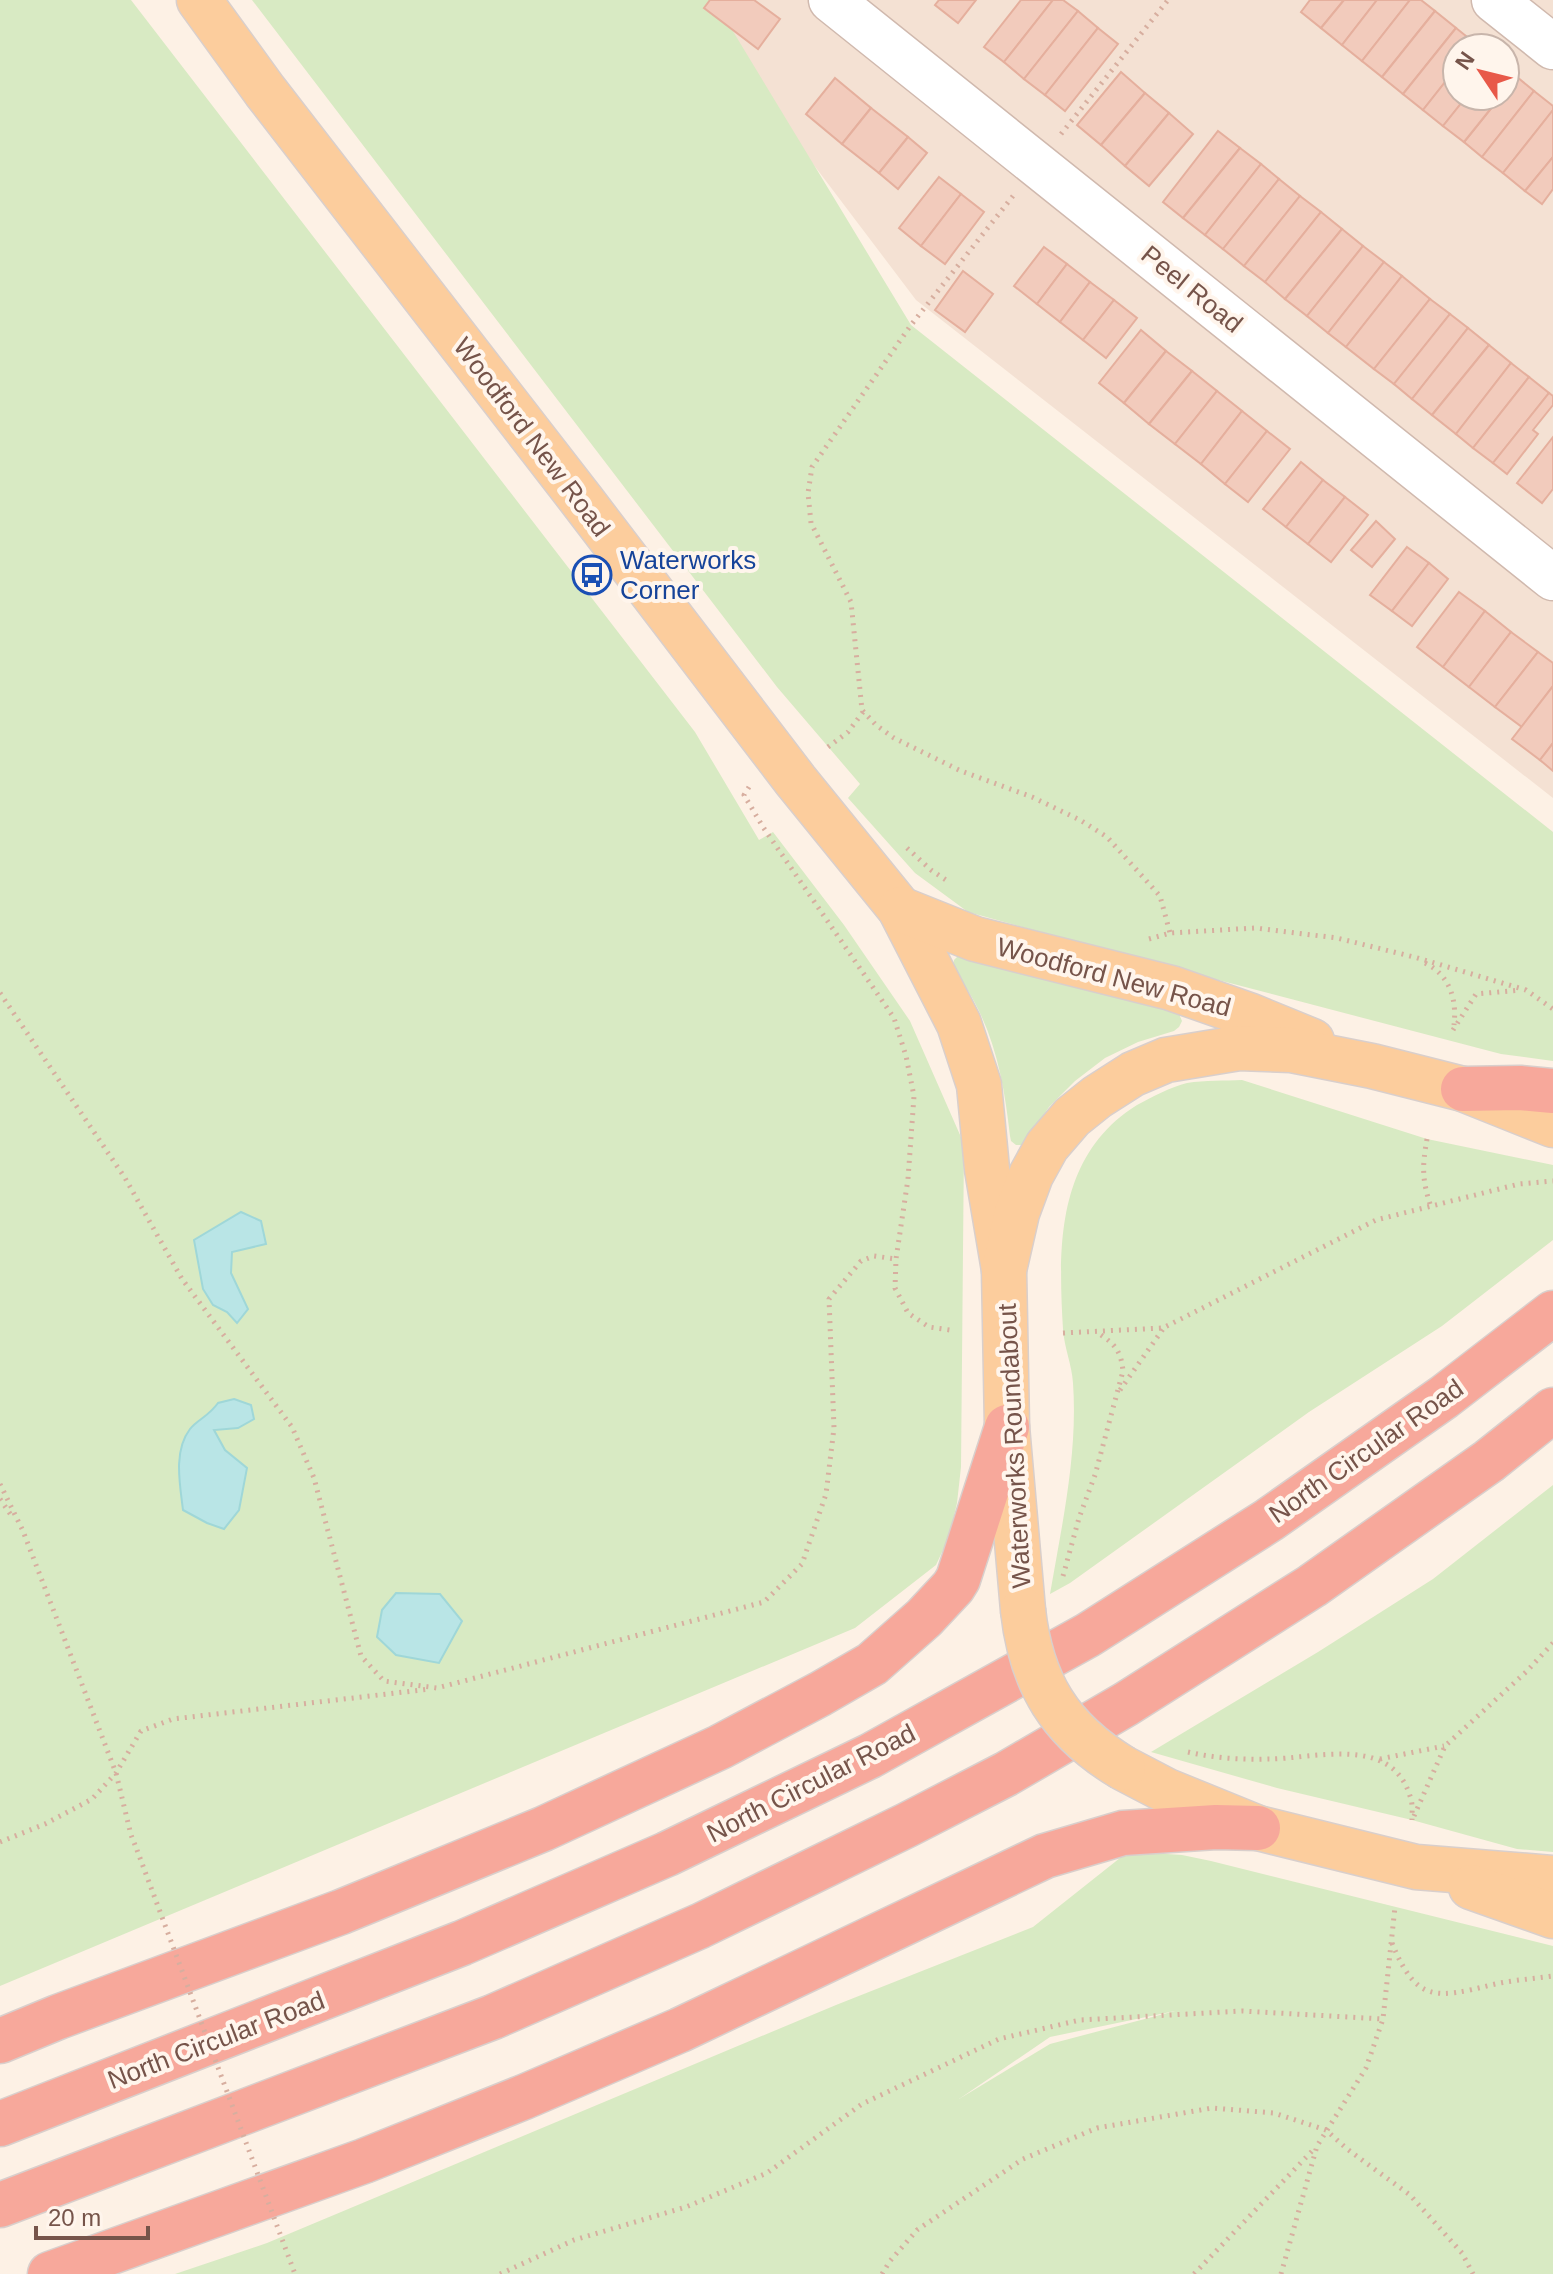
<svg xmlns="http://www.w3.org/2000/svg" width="1553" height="2274" font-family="Arial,sans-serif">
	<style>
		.residential { fill: #f4e1d3; fill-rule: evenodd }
		.green { fill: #d8eac3; fill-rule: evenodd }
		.water { fill: #b9e5e6; stroke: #9fd7d8; stroke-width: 2 }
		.building { fill: #f2cbbc; stroke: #e5af9d; stroke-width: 2 }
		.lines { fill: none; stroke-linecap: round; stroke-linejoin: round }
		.minor-casing { stroke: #d0b9ae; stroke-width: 47 }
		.major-casing { stroke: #d9cfcc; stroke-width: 47 }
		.highway-casing { stroke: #d9cfcc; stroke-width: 47 }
		.path { stroke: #d7ae9f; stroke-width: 5; stroke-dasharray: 2 6; stroke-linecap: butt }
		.minor { stroke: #fff; stroke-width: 44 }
		.major { stroke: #fccd9d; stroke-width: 44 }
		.highway { stroke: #f7a89b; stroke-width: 44 }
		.major-bridge-casing { stroke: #d9cfcc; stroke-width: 47; stroke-linecap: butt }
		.path-bridge { stroke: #d7ae9f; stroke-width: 5; stroke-dasharray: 2 6; stroke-linecap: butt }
		.major-bridge { stroke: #fccd9d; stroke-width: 44 }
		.labels { text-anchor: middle; stroke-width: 8; stroke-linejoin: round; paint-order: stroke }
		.street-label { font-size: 26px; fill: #76544a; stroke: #fff5ec }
		.transit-label { font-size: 26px; fill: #164399; stroke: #fff5ec; text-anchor: start }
	</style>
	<rect width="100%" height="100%" fill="#fdf1e5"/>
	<path class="residential" d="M689 0H1553V798L916 300ZM1457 48H1505V96H1457Z"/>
	<g class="green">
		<polygon points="0,0 131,0 695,732 759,840 773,832 844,925 910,1021 964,1144 961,1467 957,1503 949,1537 936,1565 855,1628 0,1986"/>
		<polygon points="252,0 714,0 911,325 1553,832 1553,1061 1501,1054 1176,969 968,912 915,873 848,798 860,784 777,687"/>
		<path d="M958 956 1166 1007 1179 1014 1182 1021 1179 1027 1174 1031 1138 1042 1105 1058 1075 1081 1049 1107 1023 1145H1016L1011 1141 1010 1136C1005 1092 998 1049 978 1009 971 994 961 980 953 966L954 960Z"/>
		<path d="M1242 1080 1427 1139 1553 1165V1240L1442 1326 1309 1412 1070 1583 1050 1594C1062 1524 1078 1454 1073 1383 1072 1365 1064 1347 1063 1329 1058 1245 1057 1155 1137 1105 1152 1097 1171 1087 1187 1083 1205 1080 1225 1081 1242 1080Z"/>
		<polygon points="1553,1485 1553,1852 1517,1849 1412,1820 1277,1788 1151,1752 1318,1652 1433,1579"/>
		<path d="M1152 1853 1182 1855 1211 1861 1553 1946V2274H175L267 2243 836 2005 1033 1927 1125 1854ZM1175 2011 1050 2044 959 2099 1050 2037Z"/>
	</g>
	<g class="water">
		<polygon points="241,1212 261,1221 266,1244 232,1252 231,1273 248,1309 237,1323 227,1312 213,1305 203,1289 194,1240"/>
		<path d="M234 1399 251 1405 254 1419 238 1428 214 1430 225 1450 247 1468 239 1510 224 1529 207 1523 183 1510C180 1485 173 1451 190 1429 198 1419 208 1417 218 1403Z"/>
		<polygon points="396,1593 440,1594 462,1621 439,1663 396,1655 377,1637 382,1610"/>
	</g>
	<g class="building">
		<polygon points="710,0 754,0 780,19 758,49 704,8"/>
		<polygon points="939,0 976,0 958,23 935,5"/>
		<polygon points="1021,0 1053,0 1004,62 984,47"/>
		<polygon points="1053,0 1063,0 1078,11 1024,79 1004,62"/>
		<polygon points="1310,0 1344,0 1321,28 1301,12"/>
		<polygon points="1344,0 1377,0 1342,45 1321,28"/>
		<polygon points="1377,0 1410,0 1362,61 1342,45"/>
		<polygon points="1410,0 1421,0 1435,11 1382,77 1362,61"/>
		<polygon points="1078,11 1098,28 1045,95 1024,79"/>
		<polygon points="1435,11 1456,28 1403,94 1382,77"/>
		<polygon points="1098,28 1118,44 1065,111 1045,95"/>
		<polygon points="1456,28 1476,44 1472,48 1457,48 1457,67 1423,110 1403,94"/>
		<polygon points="1457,67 1457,96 1467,96 1443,126 1423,110"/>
		<polygon points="1121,72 1145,93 1101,145 1077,125"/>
		<polygon points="1517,77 1534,91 1482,157 1464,142 1501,96 1505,96 1505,91"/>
		<polygon points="835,78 871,108 842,144 806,114"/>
		<polygon points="1534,91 1553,106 1553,110 1503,173 1482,157"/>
		<polygon points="1145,93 1169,113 1125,166 1101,145"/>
		<polygon points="1467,96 1501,96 1464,142 1443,126"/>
		<polygon points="871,108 908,137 879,173 842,144"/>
		<polygon points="1553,110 1553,157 1525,191 1503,173"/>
		<polygon points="1169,113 1193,134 1149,186 1125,166"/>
		<polygon points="1218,131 1240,148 1183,218 1163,202"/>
		<polygon points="908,137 927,153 898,189 879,173"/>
		<polygon points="1240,148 1261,164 1205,235 1183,218"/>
		<polygon points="1553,157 1553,189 1542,204 1525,191"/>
		<polygon points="1261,164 1279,179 1223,249 1205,235"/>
		<polygon points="939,177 961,194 921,246 899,228"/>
		<polygon points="1279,179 1300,196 1244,266 1223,249"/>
		<polygon points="961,194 984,212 945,264 921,246"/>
		<polygon points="1300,196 1321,212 1265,282 1244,266"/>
		<polygon points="1321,212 1342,229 1285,299 1265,282"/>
		<polygon points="1342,229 1363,246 1307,316 1285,299"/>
		<polygon points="1363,246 1384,262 1328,333 1307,316"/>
		<polygon points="1044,247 1067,264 1037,304 1014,286"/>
		<polygon points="1384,262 1402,276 1346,347 1328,333"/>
		<polygon points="1067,264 1090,282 1060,322 1037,304"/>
		<polygon points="963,271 993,294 965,332 935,310"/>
		<polygon points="1402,276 1430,299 1374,369 1346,347"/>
		<polygon points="1090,282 1114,300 1083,340 1060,322"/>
		<polygon points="1430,299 1450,314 1394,384 1374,369"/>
		<polygon points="1114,300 1137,318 1106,358 1083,340"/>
		<polygon points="1450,314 1468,328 1412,399 1394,384"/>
		<polygon points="1468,328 1489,345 1432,415 1412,399"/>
		<polygon points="1141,330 1166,351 1124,403 1099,383"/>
		<polygon points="1489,345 1511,363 1456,434 1432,415"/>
		<polygon points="1166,351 1192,371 1149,424 1124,403"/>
		<polygon points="1511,363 1529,377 1473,448 1456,434"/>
		<polygon points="1192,371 1217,391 1175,444 1149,424"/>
		<polygon points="1529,377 1549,393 1493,463 1473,448"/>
		<polygon points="1217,391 1242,411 1201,464 1175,444"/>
		<polygon points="1549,393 1553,396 1553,405 1533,430 1538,434 1507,474 1493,463"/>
		<polygon points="1242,411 1267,431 1225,484 1201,464"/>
		<polygon points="1267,431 1290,449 1248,502 1225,484"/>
		<polygon points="1553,437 1553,489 1542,503 1517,483"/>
		<polygon points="1301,462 1323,480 1286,527 1263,509"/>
		<polygon points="1323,480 1345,497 1308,544 1286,527"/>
		<polygon points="1345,497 1368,515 1331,562 1308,544"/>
		<polygon points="1376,521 1395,539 1372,567 1351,550"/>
		<polygon points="1407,547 1429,563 1392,611 1370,595"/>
		<polygon points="1429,563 1448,579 1412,626 1392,611"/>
		<polygon points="1459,592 1485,611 1443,667 1417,647"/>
		<polygon points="1485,611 1511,632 1469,687 1443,667"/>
		<polygon points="1511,632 1538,652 1495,707 1469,687"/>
		<polygon points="1538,652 1553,663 1553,686 1522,727 1495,707"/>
		<polygon points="1553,686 1553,743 1540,760 1512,739"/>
		<polygon points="1553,743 1553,771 1540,760"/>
	</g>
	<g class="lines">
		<defs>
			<g id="minor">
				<polyline points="831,0 1553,578"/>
				<polyline points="1494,0 1553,47"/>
			</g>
			<g id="major">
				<polyline points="199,0 265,91 583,502 796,781 900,909 959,1024 979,1085 987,1169 1004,1270"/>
				<polyline points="900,909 975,939 1171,988 1251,1016 1312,1041"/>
				<polyline points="1023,1610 1007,1427 1004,1270 1017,1213 1031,1175 1047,1146 1072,1117 1097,1097 1133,1074 1166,1060 1239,1048 1291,1050 1372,1066 1463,1089 1553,1125"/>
				<polyline points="1123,1768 1167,1791 1258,1828 1416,1867 1553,1878"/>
				<polyline points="1471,1887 1553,1916"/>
			</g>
			<g id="highway">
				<polyline points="1463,1089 1520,1088 1553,1091"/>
				<polyline points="0,2041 58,2017 341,1912 543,1829 720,1747 820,1694 872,1664 924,1618 953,1587 958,1579 1007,1427"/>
				<polyline points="0,2124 462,1943 667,1854 870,1756 1088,1635 1269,1520 1444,1397 1553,1313"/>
				<polyline points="0,2205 493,2017 700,1926 907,1825 1006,1774 1126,1704 1312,1586 1489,1461 1553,1410"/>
				<polyline points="50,2274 364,2161 524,2097 680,2030 1045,1856 1123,1833 1216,1827 1258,1828"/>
			</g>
		</defs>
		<use href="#minor" class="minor-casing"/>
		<use href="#major" class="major-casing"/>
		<use href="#highway" class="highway-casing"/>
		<g class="path">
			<polyline points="1061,134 1168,0"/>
			<polyline points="1013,196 911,325 812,467 808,493 811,523 851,602 862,710 876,725 894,738 961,771 1032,797 1080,820 1107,837 1160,896 1170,933"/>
			<polyline points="828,747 848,732 863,712"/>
			<polyline points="749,787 744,795 763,827 894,1018 906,1056 914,1096 908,1179 896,1259 895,1288 908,1313 929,1327 950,1330"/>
			<polyline points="907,848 931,870 949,882"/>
			<polyline points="1149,939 1170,933 1255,928 1337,938 1414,957 1526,990 1553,1009"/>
			<path d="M1425 963C1450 975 1457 1000 1454 1025"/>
			<polyline points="0,993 125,1178 182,1279 292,1427 314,1478 361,1656 384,1681 437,1688 764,1602 802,1564 826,1494 834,1428 829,1299 861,1261 874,1256 896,1259"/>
			<polyline points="1453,1030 1476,994 1521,990"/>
			<path d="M1427 1139C1422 1167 1422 1180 1431 1207"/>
			<polyline points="1063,1333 1163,1328 1376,1220 1519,1184 1553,1181"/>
			<polyline points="1120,1390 1163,1329"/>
			<polyline points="0,1484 23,1531 116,1773 131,1835 137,1850"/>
			<polyline points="0,1499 13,1518"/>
			<path d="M1063 1576 1079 1518 1095 1475 1123 1371C1121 1351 1115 1344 1098 1333"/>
			<path d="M1188 1752C1214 1758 1241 1760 1268 1759 1314 1759 1391 1734 1410 1796 1413 1803 1412 1813 1412 1820"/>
			<polyline points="1380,1759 1444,1746"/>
			<polyline points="1414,1816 1445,1746 1526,1672 1553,1643"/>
			<polyline points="0,1842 45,1824 92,1799 116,1773 141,1731 173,1719 430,1689"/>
			<path d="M1392 1943C1416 2002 1435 1999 1491 1985 1511 1980 1532 1979 1553 1976"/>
			<polyline points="500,2274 574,2240 686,2207 767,2173 862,2104 999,2039 1080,2020 1242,2011 1383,2019"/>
			<polyline points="882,2274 890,2261 917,2230 1023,2159 1097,2128 1212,2108 1274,2113 1326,2130 1347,2149 1410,2195 1462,2253 1473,2274"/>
			<polyline points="1194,2274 1315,2148"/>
			<polyline points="1281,2274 1317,2146 1366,2068 1383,2019 1395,1907"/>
		</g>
		<use href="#minor" class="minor"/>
		<use href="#major" class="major"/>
		<use href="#highway" class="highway"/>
		<defs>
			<path id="major-bridge" d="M1023 1610C1031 1683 1060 1730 1123 1768"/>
		</defs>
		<use href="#major-bridge" class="major-bridge-casing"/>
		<polyline class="path-bridge" points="137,1850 295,2274"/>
		<use href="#major-bridge" class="major-bridge"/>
	</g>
	<defs>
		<symbol id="bus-ring" viewBox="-11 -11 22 22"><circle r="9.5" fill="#fff5ec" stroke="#1a4fb4" stroke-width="1.5"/><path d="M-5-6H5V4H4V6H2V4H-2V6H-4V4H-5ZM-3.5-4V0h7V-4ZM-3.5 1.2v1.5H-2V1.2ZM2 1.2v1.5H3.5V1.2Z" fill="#1a4fb4"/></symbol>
	</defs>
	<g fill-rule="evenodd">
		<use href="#bus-ring" x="570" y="553" width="44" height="44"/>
	</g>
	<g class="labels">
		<g class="street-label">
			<text transform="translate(1192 289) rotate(39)" y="9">Peel Road</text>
			<text transform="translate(532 437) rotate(53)" y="9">Woodford New Road</text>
			<text transform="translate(1114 977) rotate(15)" y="9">Woodford New Road</text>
			<text transform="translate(1014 1446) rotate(-93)" y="9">Waterworks Roundabout</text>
			<text transform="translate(1366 1451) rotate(-35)" y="9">North Circular Road</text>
			<text transform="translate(811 1783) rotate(-27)" y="9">North Circular Road</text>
			<text transform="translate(216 2040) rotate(-21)" y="9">North Circular Road</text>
		</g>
		<g class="transit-label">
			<text x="620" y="569">Waterworks<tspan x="620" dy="30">Corner</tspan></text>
		</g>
	</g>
	<g transform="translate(1481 72) rotate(305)"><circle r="38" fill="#fff5ec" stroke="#c8b5ab" stroke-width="2"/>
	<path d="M0-6L14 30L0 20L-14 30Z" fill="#e85949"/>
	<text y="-12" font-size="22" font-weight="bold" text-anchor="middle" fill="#76544a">N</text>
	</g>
	<path d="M36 2226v12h112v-12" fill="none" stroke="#76544a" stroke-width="4"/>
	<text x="48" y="2226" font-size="24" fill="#76544a" stroke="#fff5ec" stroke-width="6" paint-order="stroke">20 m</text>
</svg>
